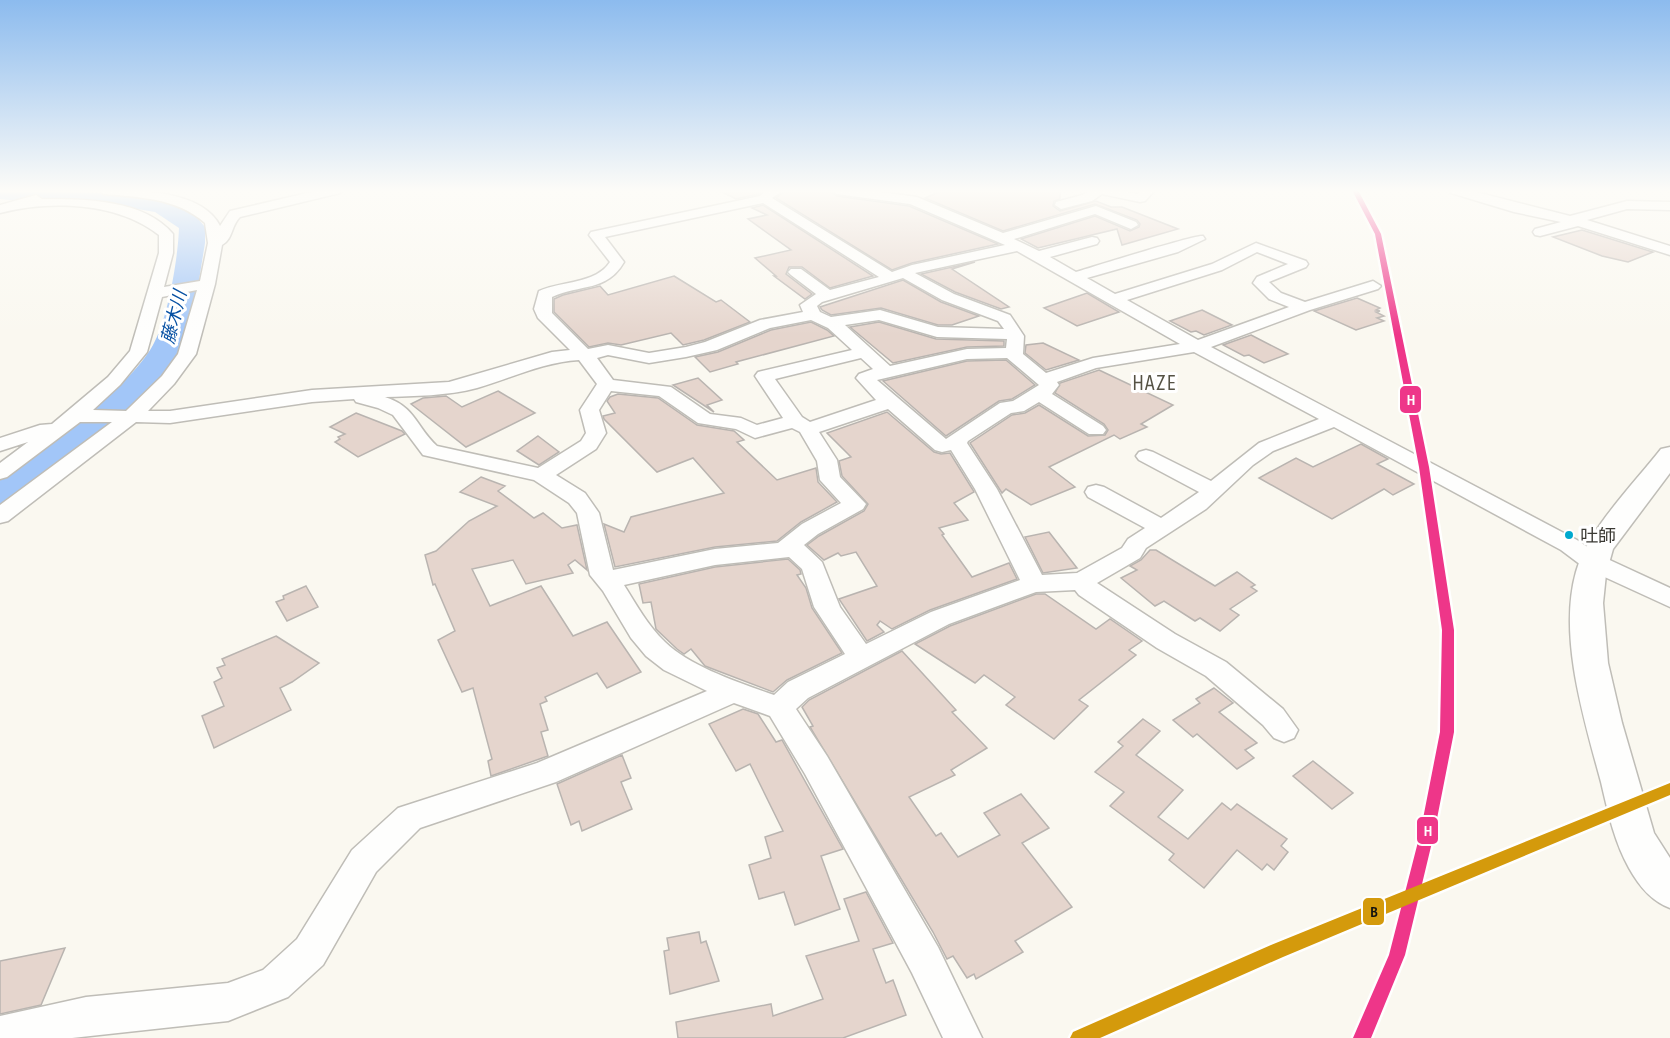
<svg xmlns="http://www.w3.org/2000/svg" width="1670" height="1038" font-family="'Sofia Sans Condensed','Noto Sans JP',sans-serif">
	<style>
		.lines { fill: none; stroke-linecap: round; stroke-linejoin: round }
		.river { fill: #a2c6f8; fill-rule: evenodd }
		.building { fill: #e5d5cd; stroke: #b9b4b0; stroke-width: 1.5 }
		.minor-casing { stroke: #bfbdb7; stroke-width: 3 }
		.tertiary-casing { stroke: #bfbdb7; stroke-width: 3 }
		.minor { fill: #fefefd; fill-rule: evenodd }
		.tertiary { fill: #fefefd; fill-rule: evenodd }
		.rail-1-casing { stroke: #fff; stroke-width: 5 }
		.rail-2-casing { stroke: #fff; stroke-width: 5 }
		.rail-1 { fill: #ee3689; fill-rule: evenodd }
		.rail-2 { fill: #d49a0c; fill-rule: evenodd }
		.bus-dot { fill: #00a9ce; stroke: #fff; stroke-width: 2 }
		.labels { text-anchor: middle; stroke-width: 6; stroke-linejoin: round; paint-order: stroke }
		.far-water-label { font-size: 18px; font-style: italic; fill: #0650a3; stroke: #fff }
		.bus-label { font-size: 18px; fill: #3b3a34; stroke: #fff; text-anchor: start }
		.quarter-label { font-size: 22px; letter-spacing: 1.5px; fill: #555244; stroke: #fff }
		.line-badge { stroke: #fff; stroke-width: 2 }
		.badge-label { font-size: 16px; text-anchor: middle; font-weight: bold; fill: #fff }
		.pale-badge-label { font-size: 16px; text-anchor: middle; font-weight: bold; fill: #111 }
	</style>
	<rect width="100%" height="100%" fill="#faf8f0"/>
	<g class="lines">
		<path class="river" d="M0 190 131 194 171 201 194 214 205 227V243L191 330C169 399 70 460 14 504L0 507V476C45 443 127 392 153 345 168 319 178 258 179 228L155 212 131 208H104L0 199Z"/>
	</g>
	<g class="building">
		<polygon points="718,190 764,190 759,194 736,199"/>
		<polygon points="786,190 829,190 837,196 909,206 998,244 912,263 892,270 776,198"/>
		<polygon points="943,190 1060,190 1060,199 1054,201 1053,206 1060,211 1096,201 1111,207 1122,207 1178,229 1122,245 1117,229 1038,248 1021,239 1095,216 1130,231 1139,227 1140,224 1137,220 1095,204 1003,231 925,198"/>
		<polygon points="763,205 873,276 830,288 802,267 789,267 786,274 812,294 805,299 774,276 776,276 755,258 791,250 748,219 767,215 752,208"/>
		<polygon points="1582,230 1653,252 1628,262 1602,256 1553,237"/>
		<polygon points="975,262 952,269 1009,307 1001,309 955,292 921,274"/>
		<polygon points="674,276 716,302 721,300 750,322 704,340 683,345 671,333 621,345 608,343 589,347 554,312 554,299 563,295 600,286 608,295"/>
		<polygon points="903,280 941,302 979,316 952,325 938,325 881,308 831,315 822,310 820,307"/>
		<polygon points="1087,293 1119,312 1077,326 1044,308"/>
		<polygon points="1357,298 1380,308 1376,310 1380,311 1376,312 1384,316 1377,318 1384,321 1356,330 1314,311"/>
		<polygon points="1202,310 1232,325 1204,335 1196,331 1191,332 1170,321"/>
		<polygon points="811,322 827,330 834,336 736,362 738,364 710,372 695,357 718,352 771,330"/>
		<polygon points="879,322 936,339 1004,341 1004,346 967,347 893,363 850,327"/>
		<polygon points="1251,335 1288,354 1264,363 1249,355 1244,356 1223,345"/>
		<polygon points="1043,343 1079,360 1046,370 1025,353 1026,345"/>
		<polygon points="1006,360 1035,385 1012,399 999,401 946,436 883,381 967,361"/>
		<polygon points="1099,370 1173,405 1141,424 1147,427 1120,439 1114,435 1049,467 1075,487 1031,505 1006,489 1002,493 970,443 1012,415 1025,413 1039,405 1088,436 1105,435 1108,430 1104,424 1055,393 1060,383"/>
		<polygon points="698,378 722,400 707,405 714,412 673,385"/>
		<polygon points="498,391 535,413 466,447 411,404 423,398 446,396 462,407"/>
		<polygon points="618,394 658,398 697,425 734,431 744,440 737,442 777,480 816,468 818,482 837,502 801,522 777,541 715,547 615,567 604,524 624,532 631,517 724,493 693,458 657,472 604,419 603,416 615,413 607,401 610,397"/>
		<polygon points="887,412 934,452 941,454 950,453 973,490 974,492 954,503 968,520 939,528 944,534 942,535 972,577 1009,563 1017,579 930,610 892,629 880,621 877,625 884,632 867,641 839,599 877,586 856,552 841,556 838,553 824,560 807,545 819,536 864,511 868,504 842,476 839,461 851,457 827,433"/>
		<polygon points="356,413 402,431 405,434 358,457 335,442 340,439 338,437 345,434 330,427"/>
		<polygon points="538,436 559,452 539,465 517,451"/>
		<polygon points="1361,444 1388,459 1377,464 1414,484 1393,495 1384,489 1332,519 1259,478 1296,458 1313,467"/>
		<polygon points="481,477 505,486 498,491 534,518 543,513 562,528 577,525 587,570 575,560 568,565 573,573 526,584 513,560 472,569 490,606 541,586 573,636 607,622 641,672 607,688 597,673 545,697 547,701 540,704 548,730 541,732 548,756 491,776 488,761 492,759 473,688 462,692 438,640 455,631 435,584 433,585 425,555 436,551 469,521 497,506 460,492"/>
		<polygon points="1049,532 1077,568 1043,573 1025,537"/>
		<polygon points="1150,550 1156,550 1215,586 1237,572 1255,585 1251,587 1257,591 1230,609 1239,615 1220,631 1200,618 1195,621 1164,601 1155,606 1121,578 1137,570 1130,566 1141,560"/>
		<polygon points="788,559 800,570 801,574 797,575 806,588 812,608 842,653 787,680 773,692 705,666 691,649 684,654 677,649 656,629 651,602 643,603 639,584 715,567"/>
		<polygon points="306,586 318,607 287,621 276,602 284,599 283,596"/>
		<polygon points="1036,594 1045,594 1096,629 1110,619 1142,641 1129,650 1136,655 1079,700 1088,706 1054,739 1006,705 1015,697 984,675 975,683 915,644 950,626"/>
		<polygon points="276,636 319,663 292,682 280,688 291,710 214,748 202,716 224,706 214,682 222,678 217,668 225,665 222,659"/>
		<polygon points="902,651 956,710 952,712 987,748 951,770 955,775 909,797 936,836 941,833 958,857 1000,835 984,813 1021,794 1049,828 1022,843 1072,907 1015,941 1023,952 976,979 974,974 967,978 953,956 947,959 933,932 810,727 813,726 802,707 809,700"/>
		<polygon points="1214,688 1233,703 1219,712 1257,743 1245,750 1254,758 1237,769 1197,734 1193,737 1173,720 1200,703 1196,699"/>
		<polygon points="743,709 758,714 776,742 782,740 843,849 821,856 840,909 795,925 784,892 759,899 749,865 771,858 765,837 783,831 750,764 736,771 709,724"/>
		<polygon points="1143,719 1160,731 1136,755 1183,790 1158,817 1188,839 1222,803 1231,810 1237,804 1287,839 1281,846 1288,852 1274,870 1267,864 1262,870 1237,850 1204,888 1169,860 1174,854 1110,806 1124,792 1095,772 1123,746 1118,742"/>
		<polygon points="622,755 631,778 621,782 632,809 582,831 579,821 571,825 557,784"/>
		<polygon points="1313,761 1353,793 1332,809 1293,776"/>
		<polygon points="866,892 893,943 873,949 886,983 893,980 906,1015 843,1038 678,1038 676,1022 771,1004 773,1016 823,999 806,956 859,941 844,899"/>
		<polygon points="699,932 701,943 706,941 719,981 670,994 664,951 669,950 667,938"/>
		<polygon points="65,948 41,1005 0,1014 0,961"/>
	</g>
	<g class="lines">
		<defs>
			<g id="minor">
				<path d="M98 190C133 190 202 189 220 226L230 211 320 190H342L340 193 240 217C231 226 233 239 222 245L215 284 196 354 174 384 148 411H170L312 390 449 382 552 352 570 350 538 318 534 309 539 291C561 281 596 284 610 262L589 235 591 232 760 196 767 190H784L772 198 892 272 912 265 1005 245 910 204 837 194 831 190H865L917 197 1003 233 1096 206 1136 222 1138 225 1131 229 1095 214 1014 239 1039 251 1092 237 1097 238 1099 241 1097 244 1050 257 1076 272C1093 267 1196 234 1203 236L1205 239 1178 252 1087 278 1115 294 1212 264 1256 243 1306 261 1308 264 1306 267 1269 282 1281 293 1305 302 1373 281 1381 286 1378 289 1310 310 1211 347 1577 540 1601 556 1670 588V607L1585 568 1561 550 1334 427 1273 451 1253 465 1206 509 1146 548 1140 558 1097 583 1175 634 1226 662 1283 709 1298 730 1294 738 1284 742 1274 738 1263 725 1206 676 1157 648 1079 595 1075 590 1036 592 949 624 808 698 796 709 827 756 938 947 982 1038H943L912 973 805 774 770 716 734 703 556 782 420 828 376 872 323 965 288 997 228 1021 72 1038H0V1016L86 997 228 983 263 970 297 939 352 850 398 808 537 763 707 691 664 670 646 656 631 638 603 591 590 575 577 513 569 503 534 480 423 455 393 415 378 408 356 402 354 399 312 402 170 423 136 422 8 521 0 523V505L112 422H80L7 477 0 479V463L28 442 0 451V438L40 425 52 424 108 377 130 351 159 253V235C117 202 51 200 0 213V205L36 195 42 199C84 199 144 199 173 234V253L164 287 200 281 208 243 205 223C177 198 139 197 104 194ZM763 203 879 277 830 290 801 269H791L788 272 791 275 816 294 800 305 803 312 760 320 705 342 686 347 649 353 608 345 588 349 552 313V297C580 284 607 292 624 262L605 237ZM1017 251 1180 344 1093 358 1046 373 1023 354 1024 336 1010 315 954 294 915 273ZM1257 252 1288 264 1257 277 1253 283 1269 299 1289 307 1198 340 1127 300 1222 270ZM903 278 942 300 998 321 1004 329 938 327 880 310 831 317 820 312 817 306 822 302ZM197 290 178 354 162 376 126 411 93 410 120 385 147 352 162 297ZM811 320 828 328 852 350 758 372 755 376 783 418 757 425 741 418 710 414 671 387 613 380 597 358 608 355 649 363 686 357 717 350 770 328ZM879 320 937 337 1007 339 1006 348 967 349 890 366 845 325ZM1194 352 1319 419 1259 443 1211 481 1153 452 1146 450 1139 452 1136 456 1139 460 1199 492 1161 518 1104 487 1096 485 1088 487 1085 492 1088 497 1145 528 1128 539 1122 548 1077 573 1042 575 997 489 967 443 968 441 1011 413 1024 411 1039 402 1089 434H1103L1106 430 1103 426 1052 394 1059 385 1057 382 1096 368ZM861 358 873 369 859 374 856 378 876 400 810 422 802 417 775 379ZM1007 358 1039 385 1013 401 1000 403 946 439 877 380 967 359ZM579 360 597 384 580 410 586 433 581 441 538 468 437 446C416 427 416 407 385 397 415 396 447 396 477 388 511 378 544 362 579 360ZM611 391 659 396 698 423 736 429 755 438 792 428 800 432 817 461 820 480 841 503 802 524 778 543 715 549 613 570 599 513 585 493 556 475 596 449 606 433 599 410ZM888 409 935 450 942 452 951 450 975 489 1020 580 931 612 866 644 840 607 822 562 804 545 818 534 863 509 866 504 840 477 837 460 819 432ZM789 557 802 569 814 607 845 654 788 682 774 695C740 683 691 667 665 642 648 626 636 604 624 585L715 565Z"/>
				<polygon points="1091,190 1119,190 1137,194 1142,190 1155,190 1145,201 1140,202 1102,194 1092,201 1061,209 1055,205 1056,202 1082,195"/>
				<polygon points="1449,190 1468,190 1570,216 1627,201 1670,202 1670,210 1627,209 1587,220 1670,246 1670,255 1578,226 1540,236 1535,235 1533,232 1535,229 1561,222 1514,212 1451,193"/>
			</g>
			<path id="tertiary" d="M1670 447V473L1613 549 1606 574 1603 603 1608 663 1622 723 1654 833 1670 858V908C1651 901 1639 886 1629 868 1614 841 1608 812 1601 782 1584 719 1558 636 1576 572 1588 529 1633 485 1661 449Z"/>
		</defs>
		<use href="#minor" class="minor-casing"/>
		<use href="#tertiary" class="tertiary-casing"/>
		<use href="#minor" class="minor"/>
		<use href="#tertiary" class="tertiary"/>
		<defs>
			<polygon id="rail-1" points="1352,190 1358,190 1381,234 1429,467 1454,630 1454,732 1434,834 1405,955 1371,1038 1353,1038 1389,955 1420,834 1440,732 1442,630 1419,467 1375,234"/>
			<polygon id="rail-2" points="1670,783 1670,795 1283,957 1100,1038 1070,1038 1073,1032 1271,945"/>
		</defs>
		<use href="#rail-1" class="rail-1-casing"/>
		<use href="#rail-2" class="rail-2-casing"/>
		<use href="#rail-1" class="rail-1"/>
		<use href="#rail-2" class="rail-2"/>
	</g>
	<linearGradient id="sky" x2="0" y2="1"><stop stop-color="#8cbbee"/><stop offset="0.57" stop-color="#fdfcf8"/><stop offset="1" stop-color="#fdfcf8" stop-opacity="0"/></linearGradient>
	<rect width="1670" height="335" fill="url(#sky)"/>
	<circle class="bus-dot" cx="1569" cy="535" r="5"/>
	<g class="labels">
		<g class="far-water-label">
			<text transform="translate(174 317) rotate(-76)" y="6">藤木川</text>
		</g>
		<g class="bus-label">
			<text x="1580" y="542">吐師</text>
		</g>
		<g class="quarter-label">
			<text x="1155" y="390">HAZE</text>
		</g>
	</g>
	<g class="line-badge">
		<rect x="1399" y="385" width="23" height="29" rx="6" fill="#ee3689"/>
		<rect x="1416" y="816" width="23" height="29" rx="6" fill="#ee3689"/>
		<rect x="1362" y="897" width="23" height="29" rx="6" fill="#d49a0c"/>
	</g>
	<g class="badge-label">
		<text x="1411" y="405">H</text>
		<text x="1428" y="836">H</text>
	</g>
	<g class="pale-badge-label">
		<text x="1374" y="917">B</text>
	</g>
</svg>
